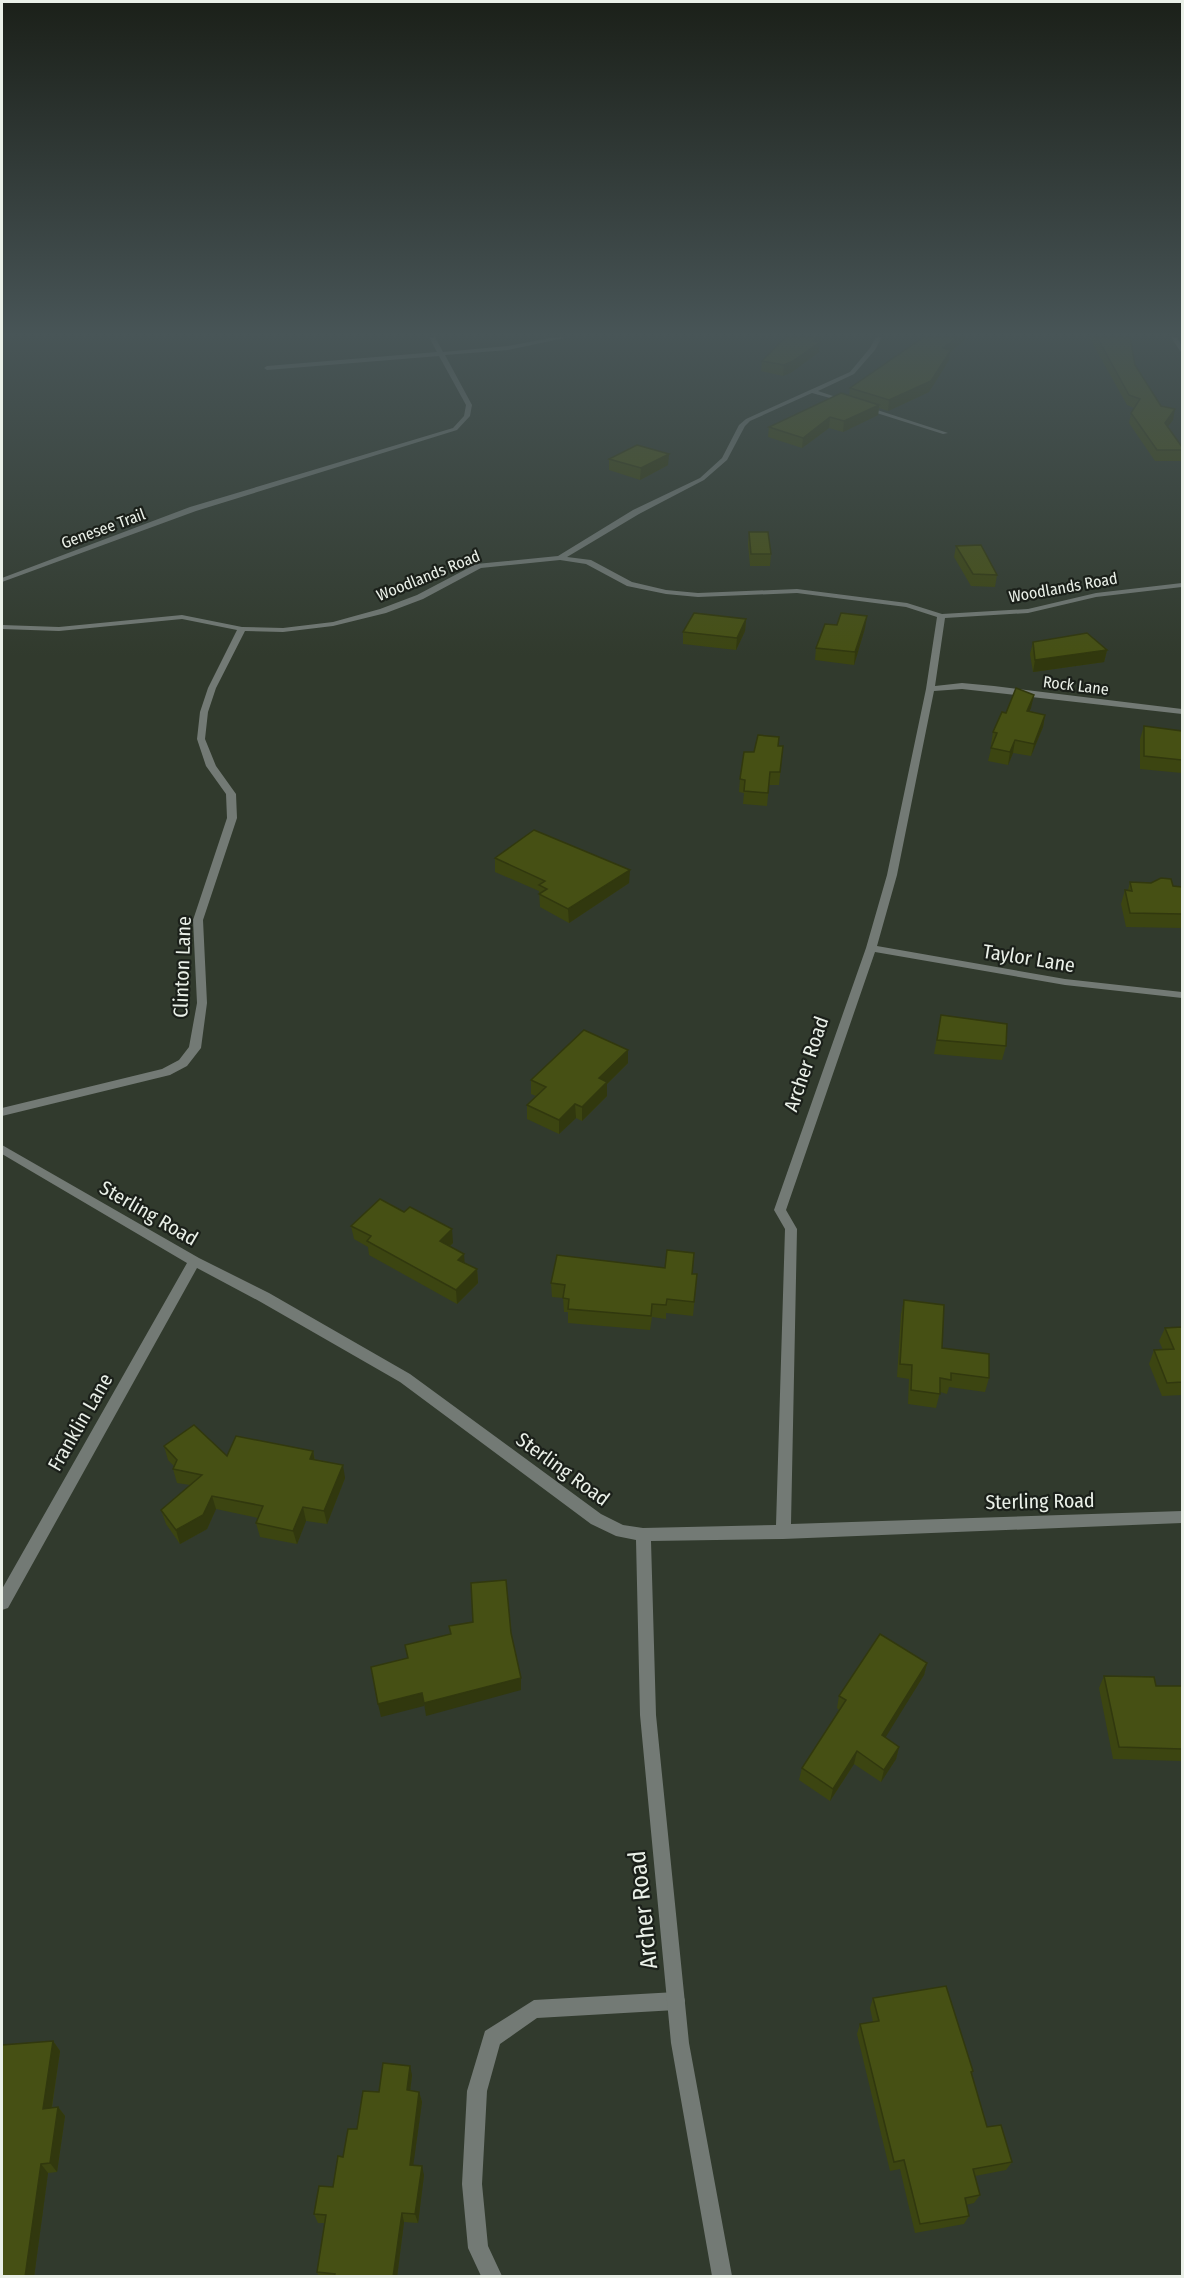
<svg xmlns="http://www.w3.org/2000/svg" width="1184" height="2278" font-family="'Fira Sans Condensed',sans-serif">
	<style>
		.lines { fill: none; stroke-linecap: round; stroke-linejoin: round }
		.lane { fill: #737a75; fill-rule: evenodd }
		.street { fill: #737a75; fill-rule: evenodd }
		.wall { fill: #3c4511 }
		.shaded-wall { fill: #31380e }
		.building { fill: #465014; stroke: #31380e; stroke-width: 1.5 }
		.labels { text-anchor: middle; stroke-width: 4.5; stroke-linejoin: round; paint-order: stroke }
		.far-street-label { font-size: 16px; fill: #eaf0e8; stroke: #1b201a }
		.street-label { font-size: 20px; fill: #eaf0e8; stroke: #1b201a }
		.near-street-label { font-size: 24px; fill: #eaf0e8; stroke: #1b201a }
	</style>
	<rect width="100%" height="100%" fill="#313a2d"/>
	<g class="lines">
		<polygon class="lane" points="676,1992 683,1994 685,2001 683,2008 676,2010 537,2018 500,2044 487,2091 482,2184 488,2246 502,2276 481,2276 468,2248 462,2184 467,2091 485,2031 534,2000"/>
		<g class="street">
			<polygon points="429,337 435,337 443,352 508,346 556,337 569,337 508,350 445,355 472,405 470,416 457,430 196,511 2,582 2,578 190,507 453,428 464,416 466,405 439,356 267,370 264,368 267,366 437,352"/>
			<polygon points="876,337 882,337 875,350 854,374 818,391 848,401 848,403 812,393 750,421 745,426 727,460 704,480 639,514 567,557 591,560 632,582 666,590 698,593 797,589 907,603 942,614 1028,609 1096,593 1182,583 1182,587 1096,597 1028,613 945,618 935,686 962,683 994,686 1182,709 1182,714 962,689 934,691 897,875 877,946 1065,979 1182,992 1182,998 1065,985 875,952 786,1210 797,1229 791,1524 1182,1511 1182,1523 783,1539 651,1541 656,1715 689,2043 732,2276 712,2276 671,2043 640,1715 636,1540 616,1536 591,1524 400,1382 259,1301 197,1268 8,1608 2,1610 2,1589 187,1263 2,1154 2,1145 199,1258 269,1293 410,1374 601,1514 623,1525 643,1528 776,1525 785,1229 774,1210 866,948 887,875 926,689 937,617 906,607 797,593 698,597 666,594 627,586 586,564 560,560 481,568 423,599 386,613 333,626 283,632 245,631 216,688 208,712 205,739 216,766 236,794 237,818 203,920 207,1003 201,1048 187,1066 170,1075 2,1116 2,1108 162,1069 179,1060 189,1047 197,1003 193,920 227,818 226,794 206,766 197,739 200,712 208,688 237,630 182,619 59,631 2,629 2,625 59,627 182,615 242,627 283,628 333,622 380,609 417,595 476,564 558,556 633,510 700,478 722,458 739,425 746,419 850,372 870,348"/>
			<polygon points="1171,337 1177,337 1182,346 1182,352 1180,351"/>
			<polygon points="861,406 865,406 948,433 943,434 861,408"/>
		</g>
	</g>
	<g class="wall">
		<polygon points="1089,337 1132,337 1131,342 1135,365 1161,406 1173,420 1168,426 1182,447 1182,461 1155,461 1129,423 1131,413 1134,408 1127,405"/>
		<polygon points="964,341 950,352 949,360 929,392 888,411 879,408 878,415 843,432 829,428 802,448 768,437 769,427 849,396 850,388"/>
		<polygon points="819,342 819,352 792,372 783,376 761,371 762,361"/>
		<polygon points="609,459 668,465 640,480 609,470"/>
		<polygon points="749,532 771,554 770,566 750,566 748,544"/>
		<polygon points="956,546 997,575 995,587 971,586 954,557"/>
		<polygon points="746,619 745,631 736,650 683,644 683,632"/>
		<polygon points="865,628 854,665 815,660 816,648"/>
		<polygon points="1033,642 1107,650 1104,662 1033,672 1030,654"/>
		<polygon points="1034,695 1029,712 1045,715 1043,727 1031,756 1013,753 1008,765 988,761 992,745 991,745 993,732 1006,713"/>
		<polygon points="1144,726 1182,731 1182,773 1140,769 1140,739"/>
		<polygon points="778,746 783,746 779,785 769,785 767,806 743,804 744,793 739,792 740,779 754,752"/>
		<polygon points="495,858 629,883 569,923 540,907 539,891 495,872"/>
		<polygon points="1130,882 1182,887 1182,928 1126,927 1121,904 1125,890 1128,890"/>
		<polygon points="941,1015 1006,1046 1002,1060 934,1054"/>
		<polygon points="628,1063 607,1084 607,1096 582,1121 576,1118 559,1134 527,1119 527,1105 536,1096 531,1094 531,1080"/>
		<polygon points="351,1226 453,1243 450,1246 465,1263 477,1269 478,1283 457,1304 369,1255 368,1247 354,1239"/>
		<polygon points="693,1274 697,1274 693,1316 666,1313 666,1319 652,1317 650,1330 568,1323 568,1312 564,1312 563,1298 552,1297 551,1283"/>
		<polygon points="904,1300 942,1348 989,1378 985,1392 949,1387 947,1394 940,1392 936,1408 908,1404 909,1379 897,1377 901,1314"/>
		<polygon points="1182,1327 1182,1395 1162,1396 1149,1364 1154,1350 1163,1350 1159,1341 1165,1328"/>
		<polygon points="164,1446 227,1456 313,1451 315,1460 345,1478 327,1524 306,1521 297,1544 260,1537 256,1523 258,1518 216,1509 207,1529 180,1544 166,1524 161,1510 190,1485 177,1483 173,1469 174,1466 168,1460"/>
		<polygon points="927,1663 924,1675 885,1737 899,1747 896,1759 881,1782 854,1764 830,1801 799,1780 802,1768 839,1710 837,1708 839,1696"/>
		<polygon points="1104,1676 1156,1686 1182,1686 1182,1761 1113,1759 1099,1688"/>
		<polygon points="873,1998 973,2071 972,2074 987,2127 1012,2162 1006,2170 975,2176 980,2195 974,2203 966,2205 969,2216 964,2224 915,2233 900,2169 890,2171 857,2034 860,2024 873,2022 870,2008"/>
		<polygon points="53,2041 60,2051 52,2108 58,2107 65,2116 57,2172 48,2173 34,2277 2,2277"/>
		<polygon points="412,2075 410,2091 419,2092 422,2102 413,2165 424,2175 418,2223 404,2222 397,2277 319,2277 317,2272 325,2223 318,2223 314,2214 333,2187 343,2157 357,2129 379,2092"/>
	</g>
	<g class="shaded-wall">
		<polygon points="815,337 823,337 817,344 820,342 819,352 792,372 783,376 784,365"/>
		<polygon points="958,337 965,337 964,341 950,352 949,360 929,392 888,411 889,400 943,348"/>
		<polygon points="879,405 878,415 843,432 844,421"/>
		<polygon points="1175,409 1173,420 1162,434 1165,423"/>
		<polygon points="830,417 829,428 802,448 803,438"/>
		<polygon points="669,454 668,465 640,480 641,468"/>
		<polygon points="867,616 865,628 854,665 855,652"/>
		<polygon points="746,619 745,631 736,650 737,638"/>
		<polygon points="1107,650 1104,662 1033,672 1035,660"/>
		<polygon points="1034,695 1031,708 1024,724 1027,711"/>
		<polygon points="1045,715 1043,727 1031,756 1034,744"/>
		<polygon points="1015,740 1013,753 1008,765 1010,752"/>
		<polygon points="630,870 629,883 569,923 568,909"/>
		<polygon points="628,1050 628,1063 607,1084 607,1096 582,1121 582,1107 599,1078"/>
		<polygon points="575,1104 576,1118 559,1134 559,1120"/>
		<polygon points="452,1229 453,1243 441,1255 440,1241"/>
		<polygon points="464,1254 465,1268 458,1260"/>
		<polygon points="477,1269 478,1283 457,1304 456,1290"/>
		<polygon points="313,1451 315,1464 310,1459"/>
		<polygon points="343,1465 345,1478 327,1524 324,1511"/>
		<polygon points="212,1496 216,1509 207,1529 180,1544 176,1530"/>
		<polygon points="303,1507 306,1521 297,1544 293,1531"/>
		<polygon points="927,1663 924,1675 879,1748 882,1735"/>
		<polygon points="521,1678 521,1690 426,1716 424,1703"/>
		<polygon points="422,1693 424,1706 381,1717 378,1704"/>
		<polygon points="899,1747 896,1759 881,1782 884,1770"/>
		<polygon points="857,1751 854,1764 830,1801 833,1789"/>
		<polygon points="53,2041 60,2051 50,2118 43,2109"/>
		<polygon points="410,2066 412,2075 409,2100 407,2090"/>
		<polygon points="419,2092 422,2102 412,2174 410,2165"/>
		<polygon points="58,2107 65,2116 57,2172 50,2163"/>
		<polygon points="41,2164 48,2173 34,2277 25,2277"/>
		<polygon points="422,2166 424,2175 418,2223 415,2214"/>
		<polygon points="402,2213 404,2222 397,2277 393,2277"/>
	</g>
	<g class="building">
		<polygon points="786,337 815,337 812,341 820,342 793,361 784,365 762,361"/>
		<polygon points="924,337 958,337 943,348 951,350 931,381 889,400 850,388"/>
		<polygon points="1097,337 1130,337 1135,365 1161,406 1175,409 1165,423 1182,447 1182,450 1157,450 1131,413 1140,399 1129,395"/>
		<polygon points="841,393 879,405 844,421 830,417 803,438 769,427"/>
		<polygon points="637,445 669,454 641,468 609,459"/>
		<polygon points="749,532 768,532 771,554 751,554"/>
		<polygon points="981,545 997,575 973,574 956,546"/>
		<polygon points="694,613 746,619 737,638 683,632"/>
		<polygon points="841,613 867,616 855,652 816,648 825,624 837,625"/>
		<polygon points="1087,633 1107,650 1035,660 1033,642"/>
		<polygon points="1016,688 1034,695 1027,711 1045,715 1034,744 1015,740 1010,752 991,748 997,733 993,732 1002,712 1006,713"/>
		<polygon points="1144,726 1182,731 1182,760 1144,756"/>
		<polygon points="758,735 779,737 778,746 783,746 780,772 770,772 768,793 744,791 745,780 740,779 744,752 754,752"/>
		<polygon points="534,830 630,870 568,909 539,894 547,889 539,885 545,881 495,858"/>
		<polygon points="1161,878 1171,879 1173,886 1182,887 1182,914 1130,913 1125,890 1132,891 1130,882 1151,883"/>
		<polygon points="941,1015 1007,1024 1006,1046 937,1040"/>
		<polygon points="584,1030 628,1050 599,1078 607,1082 582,1107 575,1104 559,1120 527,1105 546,1087 531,1080"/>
		<polygon points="380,1199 404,1212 410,1207 452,1229 440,1241 464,1254 458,1260 477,1269 456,1290 367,1241 371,1236 351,1226"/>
		<polygon points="667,1250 694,1253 692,1274 697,1274 694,1302 667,1299 666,1305 652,1304 651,1316 568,1309 569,1299 563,1298 565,1285 551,1283 557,1255 665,1268"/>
		<polygon points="904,1300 944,1305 942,1348 989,1354 989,1378 951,1373 951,1380 940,1378 940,1394 911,1390 912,1365 900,1364"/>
		<polygon points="1182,1327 1182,1382 1167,1383 1154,1350 1174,1349 1165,1328"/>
		<polygon points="194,1425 227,1456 236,1436 313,1451 310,1459 343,1465 324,1511 303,1507 293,1531 256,1523 263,1506 212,1496 203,1515 176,1530 161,1510 202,1475 173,1469 177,1460 164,1446"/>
		<polygon points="506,1580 511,1633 521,1678 424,1703 422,1693 378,1704 371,1667 408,1658 405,1645 451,1634 449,1626 473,1622 471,1583"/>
		<polygon points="880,1634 927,1663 882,1735 899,1747 884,1770 857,1751 833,1789 802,1768 846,1700 839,1696"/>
		<polygon points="1104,1676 1154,1677 1156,1686 1182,1686 1182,1749 1119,1747"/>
		<polygon points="946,1986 973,2071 971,2072 987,2127 1001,2125 1012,2162 973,2169 980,2195 965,2198 969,2216 920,2224 904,2160 894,2162 860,2024 879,2021 873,1998"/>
		<polygon points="53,2041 43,2109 58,2107 50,2163 41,2164 25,2277 2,2277 2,2045"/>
		<polygon points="383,2063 410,2066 407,2090 419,2092 410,2165 422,2166 415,2214 402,2213 393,2277 334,2277 335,2274 317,2272 326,2215 314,2214 319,2186 333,2187 338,2156 343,2157 348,2129 357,2129 363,2091 379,2092"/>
	</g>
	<linearGradient id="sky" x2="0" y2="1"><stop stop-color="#1b2019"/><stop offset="0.51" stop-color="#485557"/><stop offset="1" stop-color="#485557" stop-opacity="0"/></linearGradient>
	<rect width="1184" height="656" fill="url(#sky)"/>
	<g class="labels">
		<g class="far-street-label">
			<text transform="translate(103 528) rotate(-20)" y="6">Genesee Trail</text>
			<text transform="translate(428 575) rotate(-22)" y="6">Woodlands Road</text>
			<text transform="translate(1063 587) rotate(-10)" y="6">Woodlands Road</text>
			<text transform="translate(1076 685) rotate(7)" y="6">Rock Lane</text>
		</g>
		<g class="street-label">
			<text transform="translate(1029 958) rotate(9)" y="7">Taylor Lane</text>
			<text transform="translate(182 967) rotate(-88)" y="7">Clinton Lane</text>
			<text transform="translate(806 1064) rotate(-71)" y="7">Archer Road</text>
			<text transform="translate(149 1213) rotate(30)" y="7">Sterling Road</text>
			<text transform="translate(80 1422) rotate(-60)" y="7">Franklin Lane</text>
			<text transform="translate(563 1469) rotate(36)" y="7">Sterling Road</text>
			<text transform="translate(1040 1501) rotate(-1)" y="7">Sterling Road</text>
		</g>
		<g class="near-street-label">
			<text transform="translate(643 1910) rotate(-96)" y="8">Archer Road</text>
		</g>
	</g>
	<rect width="1184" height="2278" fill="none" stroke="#eaf0e8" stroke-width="6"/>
</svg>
